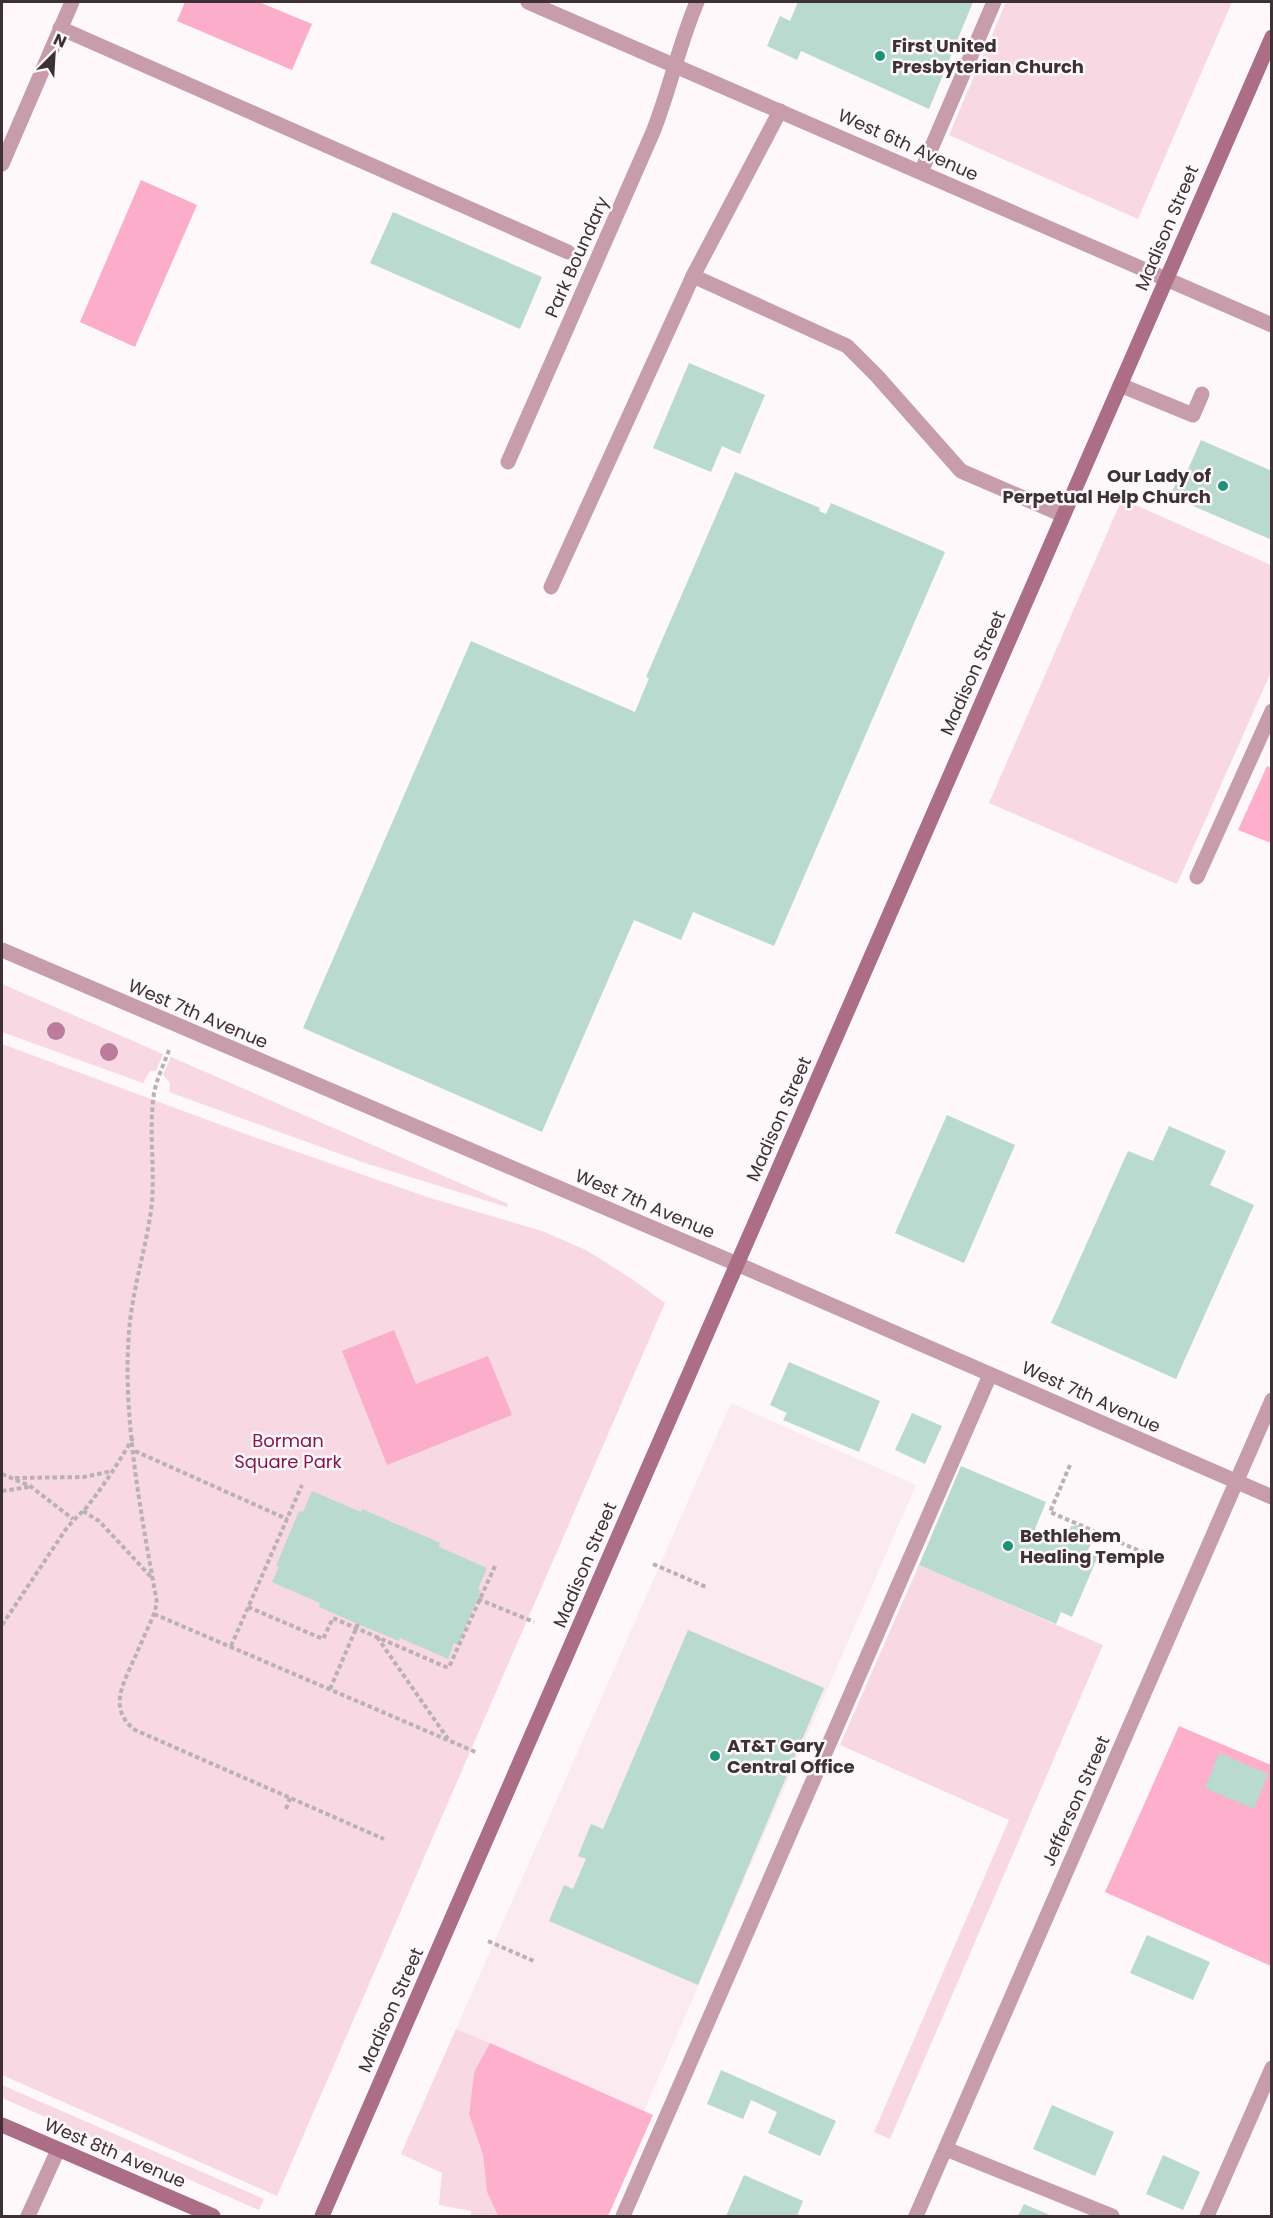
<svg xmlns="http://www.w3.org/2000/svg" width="1273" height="2218" font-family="Poppins,sans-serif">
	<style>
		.built { fill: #fbeaf0 }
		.green { fill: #f7d8e3 }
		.forest { fill: #fdafcc }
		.water { fill: #fbadc9 }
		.building { fill: #b9dace }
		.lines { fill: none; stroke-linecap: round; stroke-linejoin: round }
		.path { stroke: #b9b1b4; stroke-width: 4; stroke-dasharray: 4.5 3; stroke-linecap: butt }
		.lane { stroke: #c79cab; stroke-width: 15 }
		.street { stroke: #c79cab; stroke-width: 15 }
		.secondary { stroke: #ac6e86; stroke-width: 15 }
		.tree { fill: #bb7c9c }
		.poi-dot { fill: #1c9276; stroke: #fef8fa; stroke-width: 2 }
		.labels { text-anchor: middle; stroke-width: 5; stroke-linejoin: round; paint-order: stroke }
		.poi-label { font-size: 18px; font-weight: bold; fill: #3d3135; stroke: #fef8fa; text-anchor: start }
		.street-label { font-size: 18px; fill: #3d3135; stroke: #fef8fa }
		.park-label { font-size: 18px; fill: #85164f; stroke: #fef8fa }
	</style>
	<rect width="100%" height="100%" fill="#fef8fa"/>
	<polygon class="built" points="731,1403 916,1485 644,2111 456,2029"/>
	<g class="green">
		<polygon points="1006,2 1232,2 1138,219 949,135"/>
		<polygon points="1122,499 1271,565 1271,672 1177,884 989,803"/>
		<polygon points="2,984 163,1054 156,1071 150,1071 143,1083 2,1032"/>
		<polygon points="2,1044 251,1136 430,1198 542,1231 586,1250 632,1279 665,1303 277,2196 2,2075"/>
		<polygon points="171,1057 508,1204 507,1207 365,1163 169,1092 170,1083 163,1075"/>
		<polygon points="919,1565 1103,1645 890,2139 874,2132 1009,1820 840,1745"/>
		<polygon points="456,2029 490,2043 474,2072 469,2113 483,2155 487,2192 498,2216 471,2216 471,2211 439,2205 442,2173 401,2154"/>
		<polygon points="2,2085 264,2199 259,2210 2,2098"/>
	</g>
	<g class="forest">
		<polygon points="1267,766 1271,768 1271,843 1238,830"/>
		<polygon points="1179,1726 1271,1765 1271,1966 1105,1892"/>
		<polygon points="490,2043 653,2115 608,2216 498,2216 487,2192 483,2155 469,2114 474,2072"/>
	</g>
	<g class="water">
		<polygon points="185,2 259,2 312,24 292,70 177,21"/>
		<polygon points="141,180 197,205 135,347 80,322"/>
		<polygon points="394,1330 416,1384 488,1356 512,1415 387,1465 342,1351"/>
	</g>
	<g class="building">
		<polygon points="798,2 973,2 929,109 801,51 797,60 767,46 780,16 790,21"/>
		<polygon points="393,212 542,277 520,329 370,263"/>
		<polygon points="689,363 765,395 740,454 722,446 711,472 653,448"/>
		<polygon points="1201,440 1272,471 1272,540 1170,496 1180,474 1185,476"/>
		<polygon points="735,472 820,508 819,511 826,514 831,503 945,552 774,946 693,912 681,940 634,920 542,1132 303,1028 471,641 635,712 649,678 646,677"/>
		<polygon points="947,1115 1015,1145 964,1263 895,1233"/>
		<polygon points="1169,1126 1226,1151 1210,1185 1254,1205 1176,1379 1051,1323 1128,1151 1153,1161"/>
		<polygon points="789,1362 880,1401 859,1452 783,1420 787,1413 770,1405"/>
		<polygon points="912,1413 942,1426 925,1464 895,1450"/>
		<polygon points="961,1466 1046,1502 1035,1529 1064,1541 1071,1526 1080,1525 1088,1529 1094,1538 1087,1552 1098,1556 1072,1617 1061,1612 1056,1624 919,1565"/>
		<polygon points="312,1491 361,1512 362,1509 438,1542 440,1543 439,1547 487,1568 478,1589 481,1590 458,1645 454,1643 448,1659 400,1638 399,1641 358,1624 319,1607 320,1603 272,1582 279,1567 276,1566 299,1511 303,1512"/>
		<polygon points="688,1630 824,1688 698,1985 549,1921 564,1885 573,1889 586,1859 578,1856 591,1824 603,1829"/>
		<polygon points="1219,1753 1268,1774 1254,1809 1205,1788"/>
		<polygon points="1147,1935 1210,1962 1193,2000 1130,1973"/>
		<polygon points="721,2070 836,2121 820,2156 768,2133 777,2112 751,2100 743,2119 707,2104"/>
		<polygon points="1052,2105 1114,2132 1095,2176 1033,2149"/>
		<polygon points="1163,2155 1200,2172 1183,2210 1146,2194"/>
		<polygon points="744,2175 803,2201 797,2216 726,2216"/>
		<polygon points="1024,2204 1052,2216 1018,2216"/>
	</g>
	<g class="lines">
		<g class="path">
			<path d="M169 1050C164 1064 157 1078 154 1093 148 1132 156 1172 151 1211 145 1252 132 1291 129 1332 122 1417 142 1519 157 1603L154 1614C148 1628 141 1643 135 1657 124 1682 107 1709 135 1730L384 1839"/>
			<polyline points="135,1451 287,1519"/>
			<polyline points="1070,1465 1050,1512 1149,1555"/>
			<polyline points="2,1474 30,1486 73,1519"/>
			<polyline points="15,1478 84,1477 112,1471"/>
			<polyline points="2,1491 29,1487"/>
			<polyline points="83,1511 99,1521 152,1578"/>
			<polyline points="653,1564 706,1587"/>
			<polyline points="478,1599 534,1622"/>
			<polyline points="248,1607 323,1639 333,1618 446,1667 449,1667 495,1566"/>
			<polyline points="154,1614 478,1753"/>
			<path d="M2 1625 64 1532C71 1522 79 1515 87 1507 104 1485 119 1462 133 1438"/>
			<polyline points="377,1637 448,1739"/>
			<polyline points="231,1646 302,1485"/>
			<polyline points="330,1689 358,1624"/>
			<polyline points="286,1809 290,1798"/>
			<polyline points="488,1941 536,1962"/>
		</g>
		<g class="lane">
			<polyline points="60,28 568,252"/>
			<polyline points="921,172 994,2"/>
			<polyline points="693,276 780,111"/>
			<polyline points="1120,385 1193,415 1202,394"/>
			<polyline points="551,587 693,276 847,346 877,376 961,471 1063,515"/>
			<polyline points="1197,877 1272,711"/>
			<polyline points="946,2149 1112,2216"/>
			<polyline points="28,2216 58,2150"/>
			<polyline points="623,2216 990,1375"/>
			<polyline points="1207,2216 1272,2068"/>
		</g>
		<g class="street">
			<polyline points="528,2 1272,325"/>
			<polyline points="2,164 72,2"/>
			<path d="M508 462 653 132C670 89 679 44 697 2"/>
			<polyline points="2,950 737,1264 1272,1497"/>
			<polyline points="916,2216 1272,1400"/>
		</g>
		<g class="secondary">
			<polyline points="2,2125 213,2216"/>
			<polyline points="322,2216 1272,37"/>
		</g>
	</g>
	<g class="tree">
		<circle cx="56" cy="1031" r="9"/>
		<circle cx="109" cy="1052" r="9"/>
	</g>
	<g class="poi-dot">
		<circle cx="880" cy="56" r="6"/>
		<circle cx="1223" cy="486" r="6"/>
		<circle cx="1008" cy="1546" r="6"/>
		<circle cx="715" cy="1756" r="6"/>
	</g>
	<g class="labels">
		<g class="poi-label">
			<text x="892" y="52">First United<tspan x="892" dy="21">Presbyterian Church</tspan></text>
			<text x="1211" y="482" text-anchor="end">Our Lady of<tspan x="1211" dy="21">Perpetual Help Church</tspan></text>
			<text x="1020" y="1542">Bethlehem<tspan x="1020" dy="21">Healing Temple</tspan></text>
			<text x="727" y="1752">AT&amp;T Gary<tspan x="727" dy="21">Central Office</tspan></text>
		</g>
		<g class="street-label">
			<text transform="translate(908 145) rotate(24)" y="6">West 6th Avenue</text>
			<text transform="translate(1167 228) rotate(-67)" y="6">Madison Street</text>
			<text transform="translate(577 257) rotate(-66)" y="6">Park Boundary</text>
			<text transform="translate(973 673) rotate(-66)" y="6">Madison Street</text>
			<text transform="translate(198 1014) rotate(23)" y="6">West 7th Avenue</text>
			<text transform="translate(779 1119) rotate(-66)" y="6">Madison Street</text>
			<text transform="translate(645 1204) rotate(23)" y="6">West 7th Avenue</text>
			<text transform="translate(1091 1397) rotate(24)" y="6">West 7th Avenue</text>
			<text transform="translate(585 1565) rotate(-67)" y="6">Madison Street</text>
			<text transform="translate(1076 1801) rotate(-66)" y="6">Jefferson Street</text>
			<text transform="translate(391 2010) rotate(-66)" y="6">Madison Street</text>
			<text transform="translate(115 2153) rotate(23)" y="6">West 8th Avenue</text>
		</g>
		<g class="park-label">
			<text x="288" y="1447">Borman<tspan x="288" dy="21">Square Park</tspan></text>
		</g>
	</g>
	<rect width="1273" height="2218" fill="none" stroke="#3d3135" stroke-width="6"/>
	<g transform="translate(54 54) rotate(24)" stroke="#fef8fa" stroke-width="4.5" paint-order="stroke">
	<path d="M0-4.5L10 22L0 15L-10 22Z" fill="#3d3135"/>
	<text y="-9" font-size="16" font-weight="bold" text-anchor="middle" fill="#3d3135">N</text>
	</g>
</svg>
